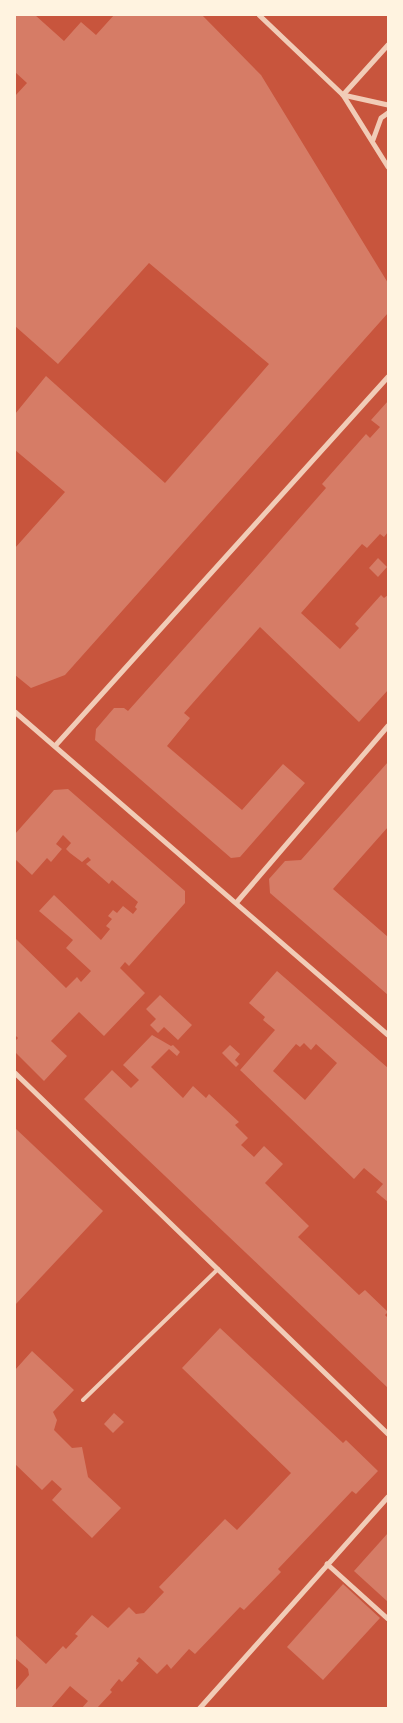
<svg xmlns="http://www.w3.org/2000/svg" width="403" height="1723" font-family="Literata,serif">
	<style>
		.building { fill: #d67c66; fill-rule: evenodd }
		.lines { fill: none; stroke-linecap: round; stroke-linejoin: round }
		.service { stroke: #f1ccb7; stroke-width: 4 }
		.minor { stroke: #f1ccb7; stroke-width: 5 }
	</style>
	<rect width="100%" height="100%" fill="#c8553d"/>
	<g class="building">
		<polygon points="15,15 35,15 64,41 81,22 96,35 114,15 202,15 261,75 388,283 388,313 65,675 31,688 15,675 15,548 65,492 15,450 15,414 46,376 165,483 269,364 149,263 58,364 15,326 15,96 27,83 15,72"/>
		<polygon points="388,401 388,532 384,537 380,534 367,548 362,544 301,613 340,649 359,628 355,624 381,595 384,598 388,595 388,690 359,722 260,627 184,713 190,718 167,746 242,810 283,764 305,783 240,857 231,858 95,740 96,729 114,708 124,708 128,711 254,570 326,488 322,484 366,434 370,438 380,427 371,420"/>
		<polygon points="378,558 387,567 378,577 369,568"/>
		<polygon points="388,762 388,827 333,889 388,937 388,995 270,893 269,879 285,861 301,860"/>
		<polygon points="68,789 185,891 185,903 129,966 125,962 120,968 145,993 104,1036 79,1012 51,1041 67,1056 44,1081 15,1052 15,1041 18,1038 15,1035 15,938 66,988 77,977 81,982 91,971 66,948 73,940 39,911 54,895 101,940 110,929 106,926 112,919 108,916 113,910 117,913 123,906 133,914 137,909 135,907 138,902 112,880 109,884 86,864 91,860 88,857 82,862 70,853 66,849 71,843 63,835 56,844 62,849 51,862 47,858 32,875 15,859 15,834 54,790"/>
		<path d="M277 971 388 1068V1202L376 1192 383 1184 364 1168 354 1179 240 1070 275 1030 263 1020 265 1017 249 1003ZM304 1043 311 1050 316 1044 337 1063 305 1100 273 1071 296 1044 300 1047Z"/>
		<polygon points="160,995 192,1025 178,1040 164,1027 158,1033 150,1025 156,1019 146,1009"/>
		<polygon points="152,1035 171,1046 173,1045 180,1052 177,1056 169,1049 151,1067 183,1098 193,1086 206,1098 209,1094 239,1122 235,1125 248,1138 241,1145 254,1157 264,1146 283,1164 265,1183 309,1226 298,1237 359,1295 365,1290 388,1312 385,1315 388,1318 388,1388 84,1099 112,1070 131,1088 139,1080 123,1065"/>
		<polygon points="230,1045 240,1054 235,1060 239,1064 236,1067 222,1053"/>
		<polygon points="15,1128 103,1211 15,1305"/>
		<polygon points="220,1328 343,1443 346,1440 378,1471 356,1494 352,1491 278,1569 281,1572 244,1610 240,1607 195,1654 189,1649 171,1669 167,1664 157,1674 139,1657 136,1661 139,1663 122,1682 119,1679 110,1690 112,1692 97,1708 82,1708 88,1701 70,1686 51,1708 15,1708 15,1691 29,1675 28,1669 15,1658 15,1635 46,1664 63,1646 66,1649 78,1636 75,1634 92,1615 108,1628 129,1607 136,1614 144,1613 164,1592 159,1587 225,1519 237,1530 291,1473 182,1368"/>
		<polygon points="32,1351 74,1390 53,1412 57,1420 54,1430 72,1448 82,1447 88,1477 121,1508 92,1538 52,1500 62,1489 52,1480 42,1490 15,1464 15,1370"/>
		<polygon points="114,1413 124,1422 113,1433 104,1424"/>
		<polygon points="388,1533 388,1602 354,1571"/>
		<polygon points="343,1584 380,1618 323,1680 287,1647"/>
	</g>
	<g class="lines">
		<polyline class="service" points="83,1400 218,1269"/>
		<g class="minor">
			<polyline points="259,15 343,95 388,167"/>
			<polyline points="343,95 388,45"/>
			<polyline points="343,95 388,105"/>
			<polyline points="373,140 381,118 388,113"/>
			<polyline points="15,712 388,1035"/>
			<polyline points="55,746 388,377"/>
			<polyline points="237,902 388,726"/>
			<polyline points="15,1073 388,1434"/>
			<polyline points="327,1564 388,1619"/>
			<polyline points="200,1708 388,1497"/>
		</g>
	</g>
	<rect width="403" height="1723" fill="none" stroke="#fff3e0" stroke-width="32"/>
</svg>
